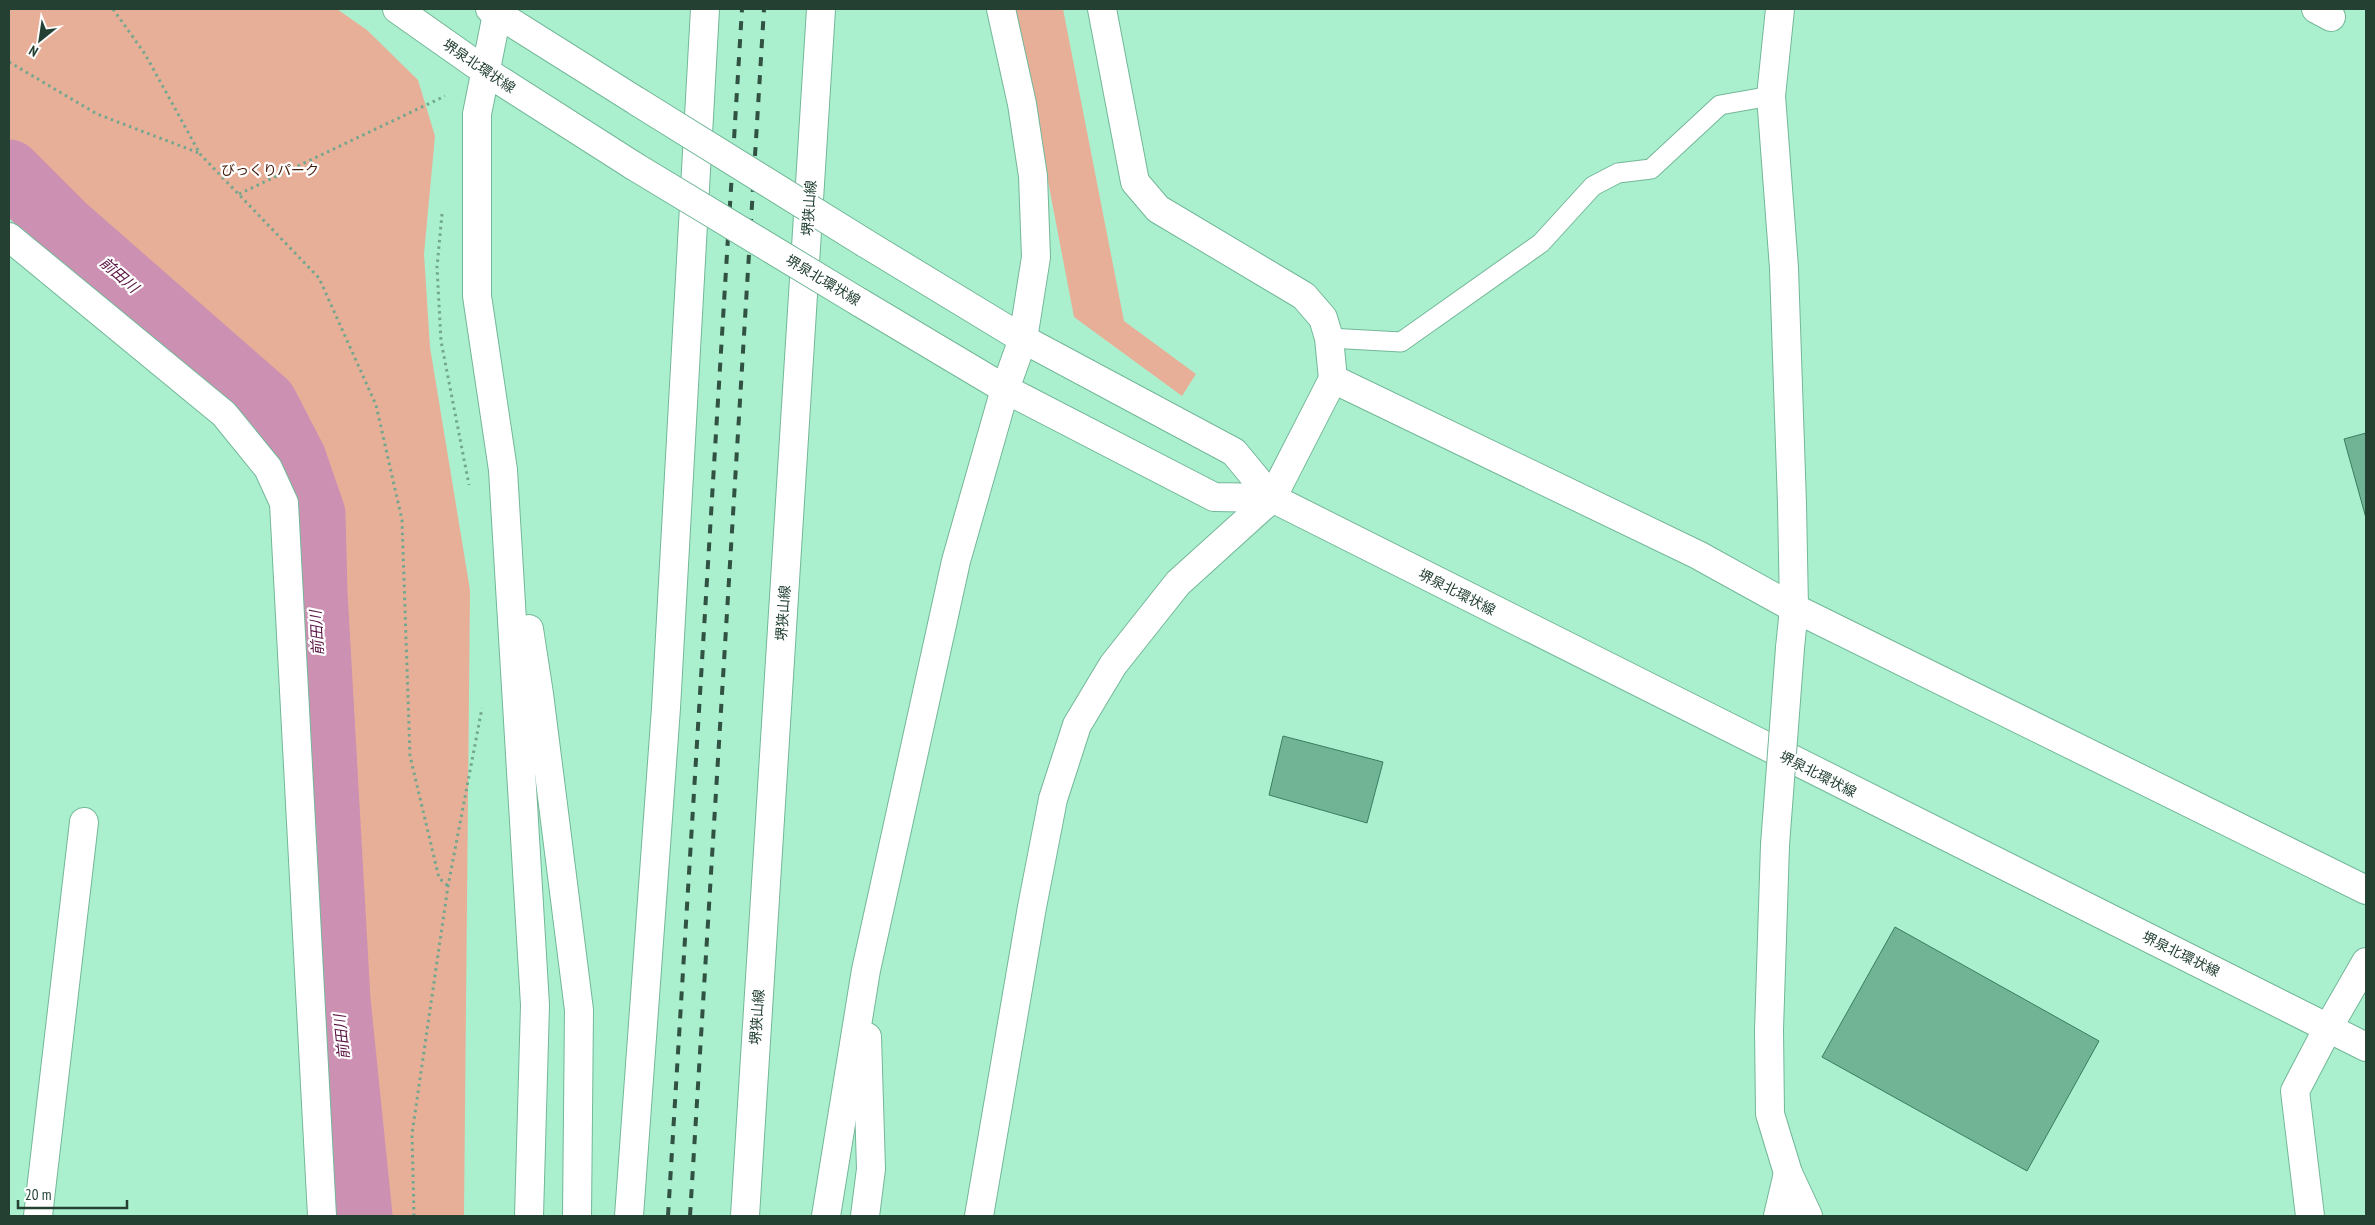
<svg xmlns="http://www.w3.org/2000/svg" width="2375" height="1225" font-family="'PT Sans Narrow','Noto Sans JP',sans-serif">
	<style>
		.green { fill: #e8af98 }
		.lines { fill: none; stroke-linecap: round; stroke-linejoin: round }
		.river { stroke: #cb90b2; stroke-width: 65 }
		.building { fill: #70b495; stroke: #397d60 }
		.service-casing { stroke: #73b798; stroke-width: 21 }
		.minor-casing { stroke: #73b798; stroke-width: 30 }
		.tertiary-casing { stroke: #73b798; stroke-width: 30 }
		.secondary-casing { stroke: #73b798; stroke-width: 30 }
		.primary-casing { stroke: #73b798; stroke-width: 30 }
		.path { stroke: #72a78e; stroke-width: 3; stroke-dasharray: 2.5 4; stroke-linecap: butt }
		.service { stroke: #fff; stroke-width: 19 }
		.minor { stroke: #fff; stroke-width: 28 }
		.tertiary { stroke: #fff; stroke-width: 28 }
		.secondary { stroke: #fff; stroke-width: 28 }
		.primary { stroke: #fff; stroke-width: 28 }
		.rail { stroke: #315243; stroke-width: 4; stroke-dasharray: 9 9; stroke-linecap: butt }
		.minor-bridge-casing { stroke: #73b798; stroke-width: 30; stroke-linecap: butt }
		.secondary-bridge-casing { stroke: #73b798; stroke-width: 30; stroke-linecap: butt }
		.minor-bridge { stroke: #fff; stroke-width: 28 }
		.secondary-bridge { stroke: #fff; stroke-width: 28 }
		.labels { text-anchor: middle; stroke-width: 4.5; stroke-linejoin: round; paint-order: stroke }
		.street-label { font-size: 14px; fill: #234033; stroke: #fff }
		.park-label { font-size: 14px; fill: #451c09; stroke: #fff }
		.water-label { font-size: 15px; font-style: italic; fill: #5a1443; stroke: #fff }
	</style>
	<rect width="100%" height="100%" fill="#aaf0cf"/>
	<g class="green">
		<polygon points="9,9 337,9 367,30 418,80 435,136 424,254 430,347 470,590 464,1216 377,1216 340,554 332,490 266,378 46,186 9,149"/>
		<polygon points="1015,9 1063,9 1124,321 1196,374 1182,396 1074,317"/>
	</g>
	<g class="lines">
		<polyline class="river" points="9,172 65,228 265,403 294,459 313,514 315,593 338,1000 360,1216"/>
	</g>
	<g class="building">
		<polygon points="2366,433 2366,518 2344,439"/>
		<polygon points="1283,736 1383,762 1367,823 1269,795"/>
		<polygon points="1895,927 2099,1041 2027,1171 1822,1057"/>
	</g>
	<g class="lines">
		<defs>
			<polyline id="service" points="1329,338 1401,342 1541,243 1593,186 1618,173 1651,169 1720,105 1771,96"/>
			<g id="minor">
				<polyline points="1780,9 1771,96 1784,268 1792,504 1794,608 1790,648"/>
				<polyline points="2316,9 2331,17"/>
				<polyline points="9,237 224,414 268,468 284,503 322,1216"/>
				<polyline points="1333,379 1698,555 1794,608 2366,890"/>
				<polyline points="1775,845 1769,1030 1770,1114 1788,1173 1808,1216"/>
				<polyline points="38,1216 84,822"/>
				<polyline points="979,1216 1032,907 1053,799 1077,725 1113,665 1178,583 1272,498"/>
				<polyline points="1778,1216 1788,1173"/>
				<polyline points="2310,1216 2295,1091 2328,1028 2366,962"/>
			</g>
			<polyline id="tertiary" points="1102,9 1135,182 1158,209 1304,296 1323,318 1329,338 1333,379 1272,498"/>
			<g id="secondary">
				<polyline points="397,9 485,71 634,166"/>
				<polyline points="490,9 638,102"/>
				<polyline points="865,243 1023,339 1234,452 1272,498 2366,1047"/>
				<polyline points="859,302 1005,389 1214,497 1272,498"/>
			</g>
			<g id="primary">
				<polyline points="498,9 477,114 477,296 503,470 535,1005 529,1216"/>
				<polyline points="529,629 539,694 579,1010 577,1216"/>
				<polyline points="629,1216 666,708 705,9"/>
				<polyline points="745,1216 821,9"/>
				<polyline points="826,1216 866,970 956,561 1005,389 1023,339 1036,257 1033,176 1022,104 1001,9"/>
				<polyline points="865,1216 871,1169 867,1037"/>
			</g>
		</defs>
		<use href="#service" class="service-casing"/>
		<use href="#minor" class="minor-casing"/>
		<use href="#tertiary" class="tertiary-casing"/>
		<use href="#secondary" class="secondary-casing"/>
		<use href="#primary" class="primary-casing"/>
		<g class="path">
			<polyline points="113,9 145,54 200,154 319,278 376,405 402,520 410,756 439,878 448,886"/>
			<polyline points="9,62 97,114 199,153"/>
			<polyline points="239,194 445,96"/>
			<polyline points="442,214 437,267 441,341 469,485"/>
			<polyline points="414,1216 412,1134 448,886 482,708"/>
		</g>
		<use href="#service" class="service"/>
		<use href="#minor" class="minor"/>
		<use href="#tertiary" class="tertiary"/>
		<use href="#secondary" class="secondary"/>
		<use href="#primary" class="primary"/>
		<g class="rail">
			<polyline points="668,1216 742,9"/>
			<polyline points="690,1216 764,9"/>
		</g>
		<defs>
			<polyline id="minor-bridge" points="1775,845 1790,648"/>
			<g id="secondary-bridge">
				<polyline points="638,102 865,243"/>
				<polyline points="634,166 859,302"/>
			</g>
		</defs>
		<use href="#minor-bridge" class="minor-bridge-casing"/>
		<use href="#secondary-bridge" class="secondary-bridge-casing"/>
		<use href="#minor-bridge" class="minor-bridge"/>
		<use href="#secondary-bridge" class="secondary-bridge"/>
	</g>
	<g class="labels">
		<g class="street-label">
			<text transform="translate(479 66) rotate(34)" y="5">堺泉北環状線</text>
			<text transform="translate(809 208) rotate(-86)" y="5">堺狭山線</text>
			<text transform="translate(823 280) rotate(31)" y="5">堺泉北環状線</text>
			<text transform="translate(1457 592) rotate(27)" y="5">堺泉北環状線</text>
			<text transform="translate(783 613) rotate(-86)" y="5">堺狭山線</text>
			<text transform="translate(1818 774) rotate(27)" y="5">堺泉北環状線</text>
			<text transform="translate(2181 954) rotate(26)" y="5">堺泉北環状線</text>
			<text transform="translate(757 1017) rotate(-86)" y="5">堺狭山線</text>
		</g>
		<g class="park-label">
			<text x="270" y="175">びっくりパーク</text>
		</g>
		<g class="water-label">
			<text transform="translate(119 275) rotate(41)" y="5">前田川</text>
			<text transform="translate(317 633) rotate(-93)" y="5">前田川</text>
			<text transform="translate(342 1037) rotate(-96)" y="5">前田川</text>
		</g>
	</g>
	<rect width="2375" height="1225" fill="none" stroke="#234033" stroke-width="20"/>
	<g transform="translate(40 40) rotate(210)" stroke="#ffffff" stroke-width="4" paint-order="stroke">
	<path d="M0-4L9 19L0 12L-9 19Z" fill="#234033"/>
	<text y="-8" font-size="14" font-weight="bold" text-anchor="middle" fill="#234033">N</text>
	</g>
	<path d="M18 1200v8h109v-8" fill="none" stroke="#234033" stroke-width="2.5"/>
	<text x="25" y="1200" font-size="15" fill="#234033" stroke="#ffffff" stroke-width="4" paint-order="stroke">20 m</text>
</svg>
